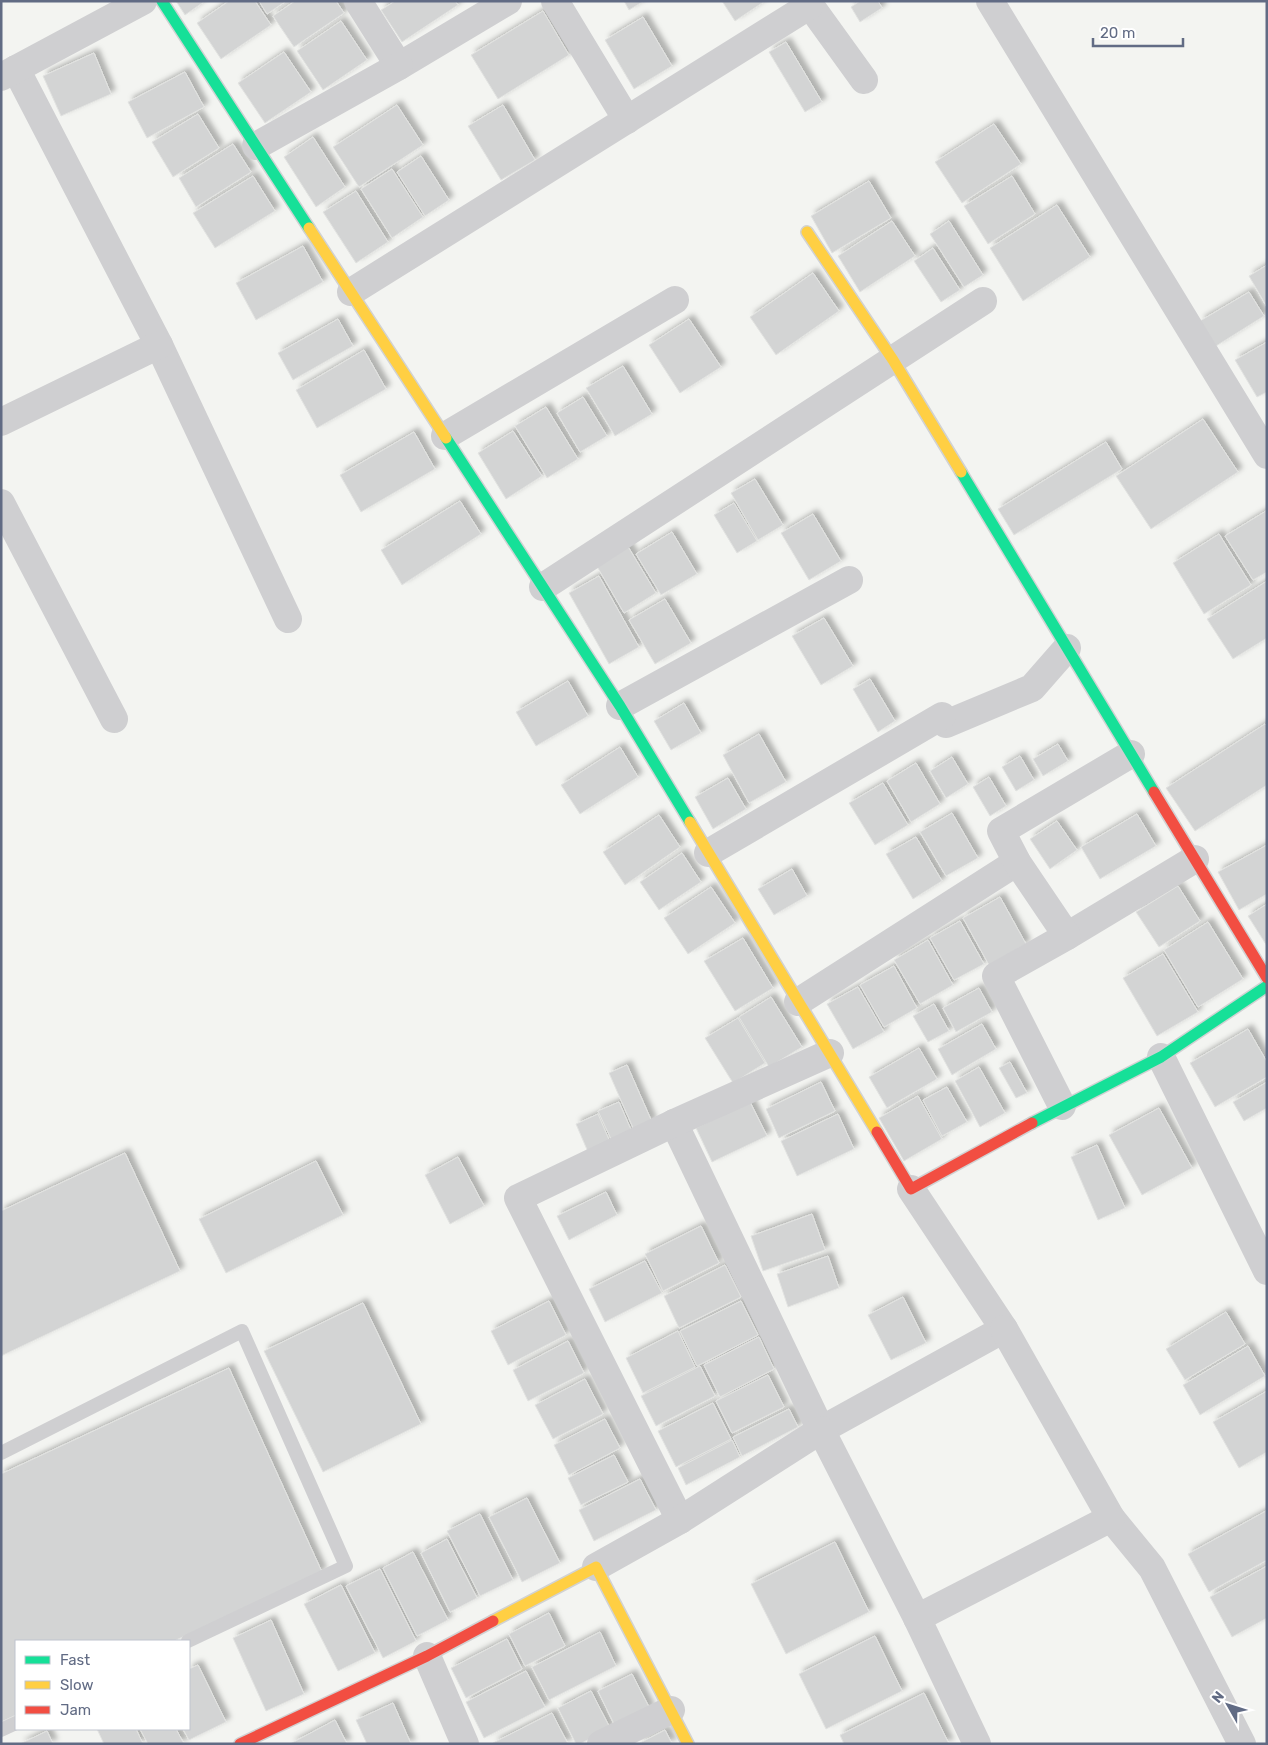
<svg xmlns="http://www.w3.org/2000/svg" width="1268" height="1745" font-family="Rubik,sans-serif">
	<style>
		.building { fill: #d3d4d4; stroke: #e2e3e1; filter: url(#shadow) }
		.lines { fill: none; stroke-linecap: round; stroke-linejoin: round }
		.fast-casing { stroke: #d1d2d3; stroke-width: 14 }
		.slow-casing { stroke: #d1d2d3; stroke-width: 14 }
		.jam-casing { stroke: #d1d2d3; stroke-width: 14 }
		.lane { stroke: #cfcfd1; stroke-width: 14 }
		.street { stroke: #cfcfd1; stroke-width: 28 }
		.fast { stroke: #16e098; stroke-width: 11 }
		.slow { stroke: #ffcf43; stroke-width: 11 }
		.jam { stroke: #f24e42; stroke-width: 11 }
	</style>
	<defs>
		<filter id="shadow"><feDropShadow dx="4.5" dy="-4.5" stdDeviation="2.5" flood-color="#0004"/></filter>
	</defs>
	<rect width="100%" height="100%" fill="#f3f4f1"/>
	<g class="building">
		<polygon points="176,1 205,1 185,15"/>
		<polygon points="229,1 255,1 271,25 221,59 197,23"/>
		<polygon points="259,1 286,1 267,14"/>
		<polygon points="295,1 336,1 344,13 294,47 273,16"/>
		<polygon points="395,1 455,1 458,5 402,42 381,10"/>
		<polygon points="624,1 644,1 629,10"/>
		<polygon points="722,1 765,1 735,21"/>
		<polygon points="860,1 878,1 882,8 860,22 851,7"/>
		<polygon points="543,11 569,55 498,99 471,55"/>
		<polygon points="643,17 672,66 634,89 605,40"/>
		<polygon points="341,21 367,60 323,90 297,51"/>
		<polygon points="786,42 822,102 805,112 769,52"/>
		<polygon points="284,52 311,92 265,123 238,83"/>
		<polygon points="94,53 111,94 61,116 43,76"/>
		<polygon points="185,72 204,107 147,138 128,102"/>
		<polygon points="397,105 423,145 359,187 333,147"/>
		<polygon points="503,105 535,160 501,180 468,126"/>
		<polygon points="198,114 219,148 173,177 152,142"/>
		<polygon points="994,124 1021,164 962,203 935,162"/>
		<polygon points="313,137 345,187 316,207 284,157"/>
		<polygon points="233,144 251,172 196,207 179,178"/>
		<polygon points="421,156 449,200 425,216 397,172"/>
		<polygon points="392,169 423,217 392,238 361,189"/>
		<polygon points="253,176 275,211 215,248 193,213"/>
		<polygon points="1012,176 1035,214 988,244 964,206"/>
		<polygon points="869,181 891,218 832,253 811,216"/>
		<polygon points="356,191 388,242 356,263 323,212"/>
		<polygon points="1057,205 1090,257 1023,301 990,248"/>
		<polygon points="892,221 915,256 860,292 838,256"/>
		<polygon points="949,221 983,275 964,287 930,234"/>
		<polygon points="303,246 323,282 256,320 236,283"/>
		<polygon points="933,248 960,290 941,302 914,261"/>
		<polygon points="1267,265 1267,307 1249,276"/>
		<polygon points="813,273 839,311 776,355 750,317"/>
		<polygon points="1249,292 1264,316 1216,346 1200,321"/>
		<polygon points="338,319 353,346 293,380 278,353"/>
		<polygon points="689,319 721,367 680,393 649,345"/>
		<polygon points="1267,342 1267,392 1257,397 1235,360"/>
		<polygon points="364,350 386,389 317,428 296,390"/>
		<polygon points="623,366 652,414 615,436 586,388"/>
		<polygon points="583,397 607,436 580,452 557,413"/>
		<polygon points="546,407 578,459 547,478 515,426"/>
		<polygon points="1203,419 1238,472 1151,529 1116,476"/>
		<polygon points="513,431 542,476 506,499 478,453"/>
		<polygon points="414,432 435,469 361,512 340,475"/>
		<polygon points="1106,442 1122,469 1014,535 998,509"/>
		<polygon points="755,479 783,525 758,540 731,493"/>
		<polygon points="460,501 481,534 402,585 381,550"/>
		<polygon points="734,503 757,541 737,553 714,515"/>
		<polygon points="1266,511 1267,572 1253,580 1225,536"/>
		<polygon points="813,514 841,561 809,580 781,533"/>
		<polygon points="672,532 697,574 661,595 636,554"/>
		<polygon points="1219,534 1251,585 1204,614 1173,563"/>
		<polygon points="627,545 656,593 624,613 595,563"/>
		<polygon points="599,576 639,647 609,664 569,593"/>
		<polygon points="1267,581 1267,638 1233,659 1207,619"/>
		<polygon points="665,599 691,643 655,664 629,620"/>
		<polygon points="824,618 853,666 821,685 792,636"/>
		<polygon points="870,679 895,721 878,732 853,689"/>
		<polygon points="568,681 588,716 536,746 516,712"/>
		<polygon points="684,703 701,733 671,750 654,721"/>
		<polygon points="1265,724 1267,726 1267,785 1195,831 1166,788"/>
		<polygon points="759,734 786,782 749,803 723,755"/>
		<polygon points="1058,744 1068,761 1043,776 1033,759"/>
		<polygon points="620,747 638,777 580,814 561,785"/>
		<polygon points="1020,756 1034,780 1016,791 1002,767"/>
		<polygon points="952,757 968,784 946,798 930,771"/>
		<polygon points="916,763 940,804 911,822 887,781"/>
		<polygon points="989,777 1006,806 990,816 973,787"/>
		<polygon points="728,778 746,809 713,829 695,797"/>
		<polygon points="883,783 908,825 875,845 849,803"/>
		<polygon points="952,813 978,858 946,876 920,832"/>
		<polygon points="1137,814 1156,846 1100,879 1081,847"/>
		<polygon points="659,815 680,847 625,885 603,852"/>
		<polygon points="1057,821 1077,850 1050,869 1030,839"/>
		<polygon points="916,837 942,881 913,899 886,854"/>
		<polygon points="1267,845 1267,894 1239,910 1218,872"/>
		<polygon points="682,853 701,882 659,910 640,882"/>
		<polygon points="792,869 807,896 774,915 758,889"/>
		<polygon points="1178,886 1200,921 1159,947 1136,912"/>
		<polygon points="711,887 735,923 688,954 664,918"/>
		<polygon points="1000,897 1026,944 989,965 963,918"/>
		<polygon points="1267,904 1267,946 1248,916"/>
		<polygon points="960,921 984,964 954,980 930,938"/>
		<polygon points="1208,922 1243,979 1198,1007 1164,950"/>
		<polygon points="743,938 773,988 735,1011 704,961"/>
		<polygon points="928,940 953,985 920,1004 894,960"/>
		<polygon points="1163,954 1198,1012 1157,1036 1123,978"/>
		<polygon points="894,966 917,1008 884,1027 860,985"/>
		<polygon points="858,987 884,1032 853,1049 827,1004"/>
		<polygon points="979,988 992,1012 956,1032 943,1008"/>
		<polygon points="771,997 802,1047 769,1067 739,1017"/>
		<polygon points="934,1004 949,1031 928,1042 913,1016"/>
		<polygon points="738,1018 765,1063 733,1083 705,1038"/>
		<polygon points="982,1024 996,1049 952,1075 938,1049"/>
		<polygon points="1248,1029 1267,1062 1267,1077 1215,1107 1190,1063"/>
		<polygon points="919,1048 937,1079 887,1108 869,1077"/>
		<polygon points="1010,1062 1027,1093 1016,1098 999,1068"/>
		<polygon points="627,1065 652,1122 634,1130 609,1073"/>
		<polygon points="979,1067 1005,1113 980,1127 955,1081"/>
		<polygon points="821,1082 835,1111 779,1138 766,1109"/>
		<polygon points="1267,1082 1267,1108 1244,1121 1233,1102"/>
		<polygon points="947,1087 967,1122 942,1136 923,1100"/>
		<polygon points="918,1096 942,1139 904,1161 879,1118"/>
		<polygon points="619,1102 632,1132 612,1141 598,1111"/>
		<polygon points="750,1102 767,1136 712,1162 696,1128"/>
		<polygon points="1159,1108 1192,1168 1142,1195 1109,1135"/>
		<polygon points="598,1114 610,1142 588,1152 576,1124"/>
		<polygon points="838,1114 854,1149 797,1176 781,1141"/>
		<polygon points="1097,1145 1125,1208 1098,1220 1071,1157"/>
		<polygon points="125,1153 180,1271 1,1356 1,1211"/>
		<polygon points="458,1157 484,1206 450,1224 425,1175"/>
		<polygon points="316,1161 343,1215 226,1273 199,1219"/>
		<polygon points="606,1192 617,1215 569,1240 557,1216"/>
		<polygon points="812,1214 825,1250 763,1271 751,1236"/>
		<polygon points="701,1226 719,1263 663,1291 645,1254"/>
		<polygon points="828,1256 839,1288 788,1307 777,1274"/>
		<polygon points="645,1261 662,1293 605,1322 589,1289"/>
		<polygon points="725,1265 741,1297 679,1328 664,1296"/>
		<polygon points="903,1297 926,1343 891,1360 868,1315"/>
		<polygon points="549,1301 566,1335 508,1365 491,1331"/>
		<polygon points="741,1301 758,1335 697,1366 680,1331"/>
		<polygon points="363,1303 421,1424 323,1472 264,1351"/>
		<polygon points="1226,1312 1245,1344 1185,1380 1166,1349"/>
		<polygon points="678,1331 695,1367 643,1393 626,1358"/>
		<polygon points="759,1337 774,1369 720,1397 704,1365"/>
		<polygon points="568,1341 584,1373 528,1401 513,1370"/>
		<polygon points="1248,1346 1265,1376 1200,1415 1183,1385"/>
		<polygon points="700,1366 715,1396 656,1426 641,1396"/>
		<polygon points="229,1368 322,1572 174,1641 16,1641 16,1715 1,1722 1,1474"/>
		<polygon points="768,1375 784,1407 732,1433 716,1401"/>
		<polygon points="585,1379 603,1414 553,1439 535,1405"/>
		<polygon points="1267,1391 1267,1452 1239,1468 1213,1422"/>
		<polygon points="713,1403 731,1439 676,1467 658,1431"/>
		<polygon points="789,1409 798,1427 742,1456 733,1437"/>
		<polygon points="605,1419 620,1448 569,1475 554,1445"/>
		<polygon points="732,1440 740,1457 686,1485 678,1468"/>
		<polygon points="614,1455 628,1482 581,1505 568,1478"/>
		<polygon points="640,1479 656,1510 594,1541 579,1510"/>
		<polygon points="527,1498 560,1563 522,1582 489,1517"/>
		<polygon points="1266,1511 1267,1560 1209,1592 1188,1554"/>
		<polygon points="480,1514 513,1580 480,1596 447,1531"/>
		<polygon points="447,1539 477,1598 450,1612 421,1553"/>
		<polygon points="835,1542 869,1612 786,1654 751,1584"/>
		<polygon points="413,1552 448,1620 417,1636 383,1568"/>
		<polygon points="1267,1566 1267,1618 1232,1637 1210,1597"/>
		<polygon points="380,1569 416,1641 383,1658 346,1586"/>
		<polygon points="341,1585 375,1653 338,1671 304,1604"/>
		<polygon points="549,1613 565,1646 525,1666 509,1634"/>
		<polygon points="271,1620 304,1694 266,1711 233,1638"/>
		<polygon points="600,1632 616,1666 549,1700 532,1667"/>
		<polygon points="875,1636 902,1691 826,1729 799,1674"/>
		<polygon points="507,1639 522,1669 466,1698 451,1668"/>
		<polygon points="198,1665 226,1722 189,1740 183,1729 189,1729 189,1669"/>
		<polygon points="526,1671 545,1707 484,1738 466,1702"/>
		<polygon points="632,1674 650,1709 615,1726 598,1691"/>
		<polygon points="591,1691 610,1728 580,1744 576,1744 558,1708"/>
		<polygon points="924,1693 949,1744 844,1744 840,1735"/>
		<polygon points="393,1703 411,1744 367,1744 356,1720"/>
		<polygon points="552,1713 568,1744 494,1744 493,1743"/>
		<polygon points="335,1720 347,1744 290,1744"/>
		<polygon points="97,1729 136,1729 143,1744 104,1744"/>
		<polygon points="140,1729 176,1729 184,1744 148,1744"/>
		<polygon points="665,1730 672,1744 638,1744"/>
		<polygon points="47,1731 53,1744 20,1744"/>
	</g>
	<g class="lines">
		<defs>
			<g id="fast">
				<polyline points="162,1 309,228"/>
				<polyline points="446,438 620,706 690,822"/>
				<polyline points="961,472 1154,792"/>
				<polyline points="1032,1123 1161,1057 1267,986"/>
			</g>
			<g id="slow">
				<polyline points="309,228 446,438"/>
				<polyline points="807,232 893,360 961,472"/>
				<polyline points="690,822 877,1132"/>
				<polyline points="493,1621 596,1567 688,1744"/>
			</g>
			<g id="jam">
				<polyline points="1154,792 1267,978"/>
				<polyline points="877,1132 911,1189 1032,1123"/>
				<polyline points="240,1744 427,1656 493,1621"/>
			</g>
		</defs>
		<use href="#fast" class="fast-casing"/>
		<use href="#slow" class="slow-casing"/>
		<use href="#jam" class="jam-casing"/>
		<g class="lane">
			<polyline points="1,1453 242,1331 346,1566 188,1641"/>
			<polyline points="1,1730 16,1723"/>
		</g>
		<g class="street">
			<polyline points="358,1 399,66 508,1"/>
			<polyline points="555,1 627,120"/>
			<polyline points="807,1 864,80"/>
			<polyline points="990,1 1267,455"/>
			<polyline points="16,69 159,345 288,619"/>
			<polyline points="1,77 143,1"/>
			<polyline points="256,146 399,66"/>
			<polyline points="351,292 809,6"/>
			<polyline points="1,422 159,345"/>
			<polyline points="445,436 675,300"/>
			<polyline points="1,503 114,719"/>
			<polyline points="543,587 983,301"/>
			<polyline points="620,706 849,580"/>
			<polyline points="946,724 1032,688 1067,648"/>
			<polyline points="708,853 942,716"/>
			<polyline points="1067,936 1195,859"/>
			<polyline points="798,1002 1017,862"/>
			<polyline points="1161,1057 1267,1271"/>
			<polyline points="1062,1106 996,976 1067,936 1017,862 1001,831 1131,754"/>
			<polyline points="674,1123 821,1430 1004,1329 911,1189"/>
			<polyline points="1111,1518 1152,1568 1242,1744"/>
			<polyline points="680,1520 518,1198 674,1123 830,1053"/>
			<polyline points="596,1567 680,1520 821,1430 917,1618 977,1744"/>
			<polyline points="917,1618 1111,1518 1004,1329"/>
			<polyline points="427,1656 465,1744"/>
			<polyline points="601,1744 671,1710"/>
		</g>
		<use href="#fast" class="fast"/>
		<use href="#slow" class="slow"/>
		<use href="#jam" class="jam"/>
	</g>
	<rect width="1268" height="1745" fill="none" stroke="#616b84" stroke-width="5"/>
	<rect x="15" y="1640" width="175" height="90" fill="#ffffff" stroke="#c0c4ce"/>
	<rect x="25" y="1656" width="25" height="8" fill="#16e098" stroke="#c0c4ce"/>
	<text x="60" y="1665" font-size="15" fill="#616b84">Fast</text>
	<rect x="25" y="1681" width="25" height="8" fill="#ffcf43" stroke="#c0c4ce"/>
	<text x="60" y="1690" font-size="15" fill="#616b84">Slow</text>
	<rect x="25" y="1706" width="25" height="8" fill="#f24e42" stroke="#c0c4ce"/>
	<text x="60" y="1715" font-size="15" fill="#616b84">Jam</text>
	<g transform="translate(1228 1705) rotate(309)" stroke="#ffffff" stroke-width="4" paint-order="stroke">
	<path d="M0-4L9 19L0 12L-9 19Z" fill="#616b84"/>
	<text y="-8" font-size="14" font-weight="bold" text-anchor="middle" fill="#616b84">N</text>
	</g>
	<path d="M1093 38v8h90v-8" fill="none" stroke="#616b84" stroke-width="2.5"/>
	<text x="1100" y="38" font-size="15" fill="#616b84" stroke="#ffffff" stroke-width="4" paint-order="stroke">20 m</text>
</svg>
